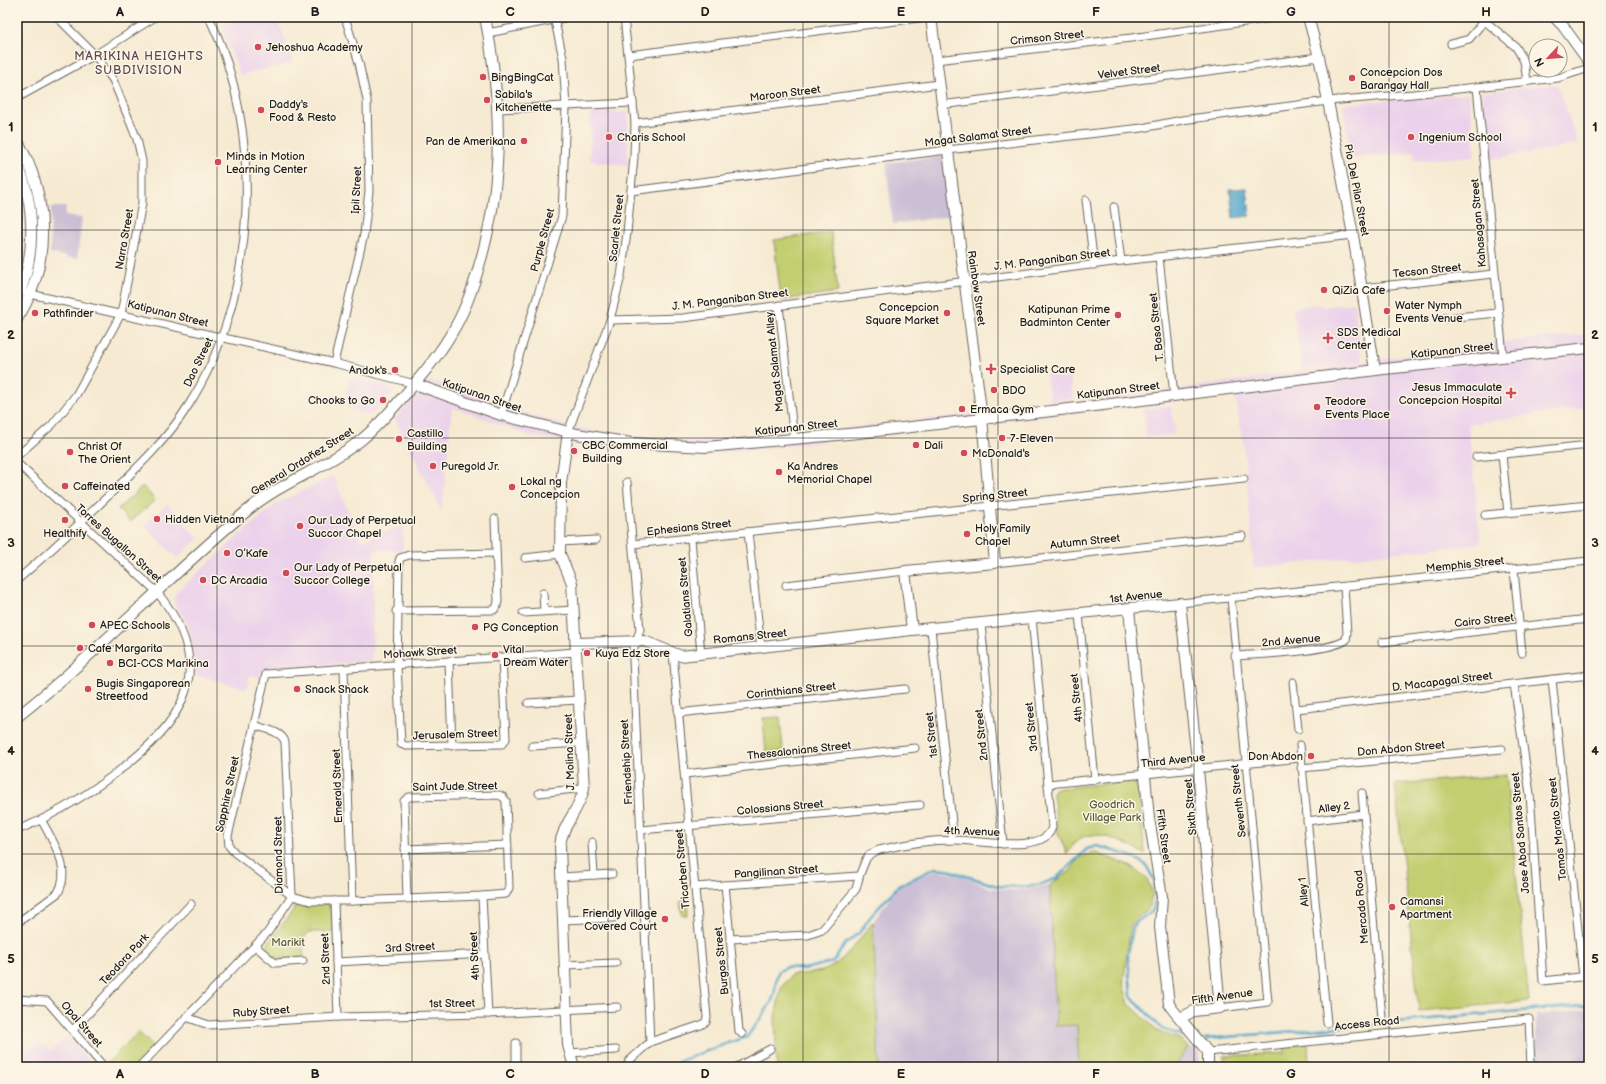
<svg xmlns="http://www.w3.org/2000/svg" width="1606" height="1084" font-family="'Balsamiq Sans',sans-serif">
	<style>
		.built { fill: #ebd1eb }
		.industrial { fill: #cbbfd5 }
		.green { fill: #c2ce70; stroke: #6f7546 }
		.water { fill: #4fa4cb; stroke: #366074 }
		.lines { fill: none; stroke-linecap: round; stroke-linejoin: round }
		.stream { stroke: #4fa4cb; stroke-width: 2.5 }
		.street-casing { stroke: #68645c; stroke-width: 9 }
		.secondary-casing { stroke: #68645c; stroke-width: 12 }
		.street { stroke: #fff; stroke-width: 7 }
		.secondary { stroke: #fff; stroke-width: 10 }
		.grid { fill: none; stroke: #1c1c1c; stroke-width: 1; stroke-opacity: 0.55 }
		.poi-dot { fill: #d1495b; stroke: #fcf5e5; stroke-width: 1.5 }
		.labels { text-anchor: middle; stroke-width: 3; stroke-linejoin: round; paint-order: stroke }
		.street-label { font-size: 11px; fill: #1c1c1c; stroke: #fcf5e5 }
		.poi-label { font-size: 11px; fill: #1c1c1c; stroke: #fcf5e5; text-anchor: start }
		.park-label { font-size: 11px; fill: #565a39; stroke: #fcf5e5 }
		.neighbourhood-label { font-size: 12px; letter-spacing: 1px; fill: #5b4754; stroke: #fcf5e5 }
		.neatline { fill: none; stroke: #1c1c1c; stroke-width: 1.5 }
		.grid-label { font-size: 13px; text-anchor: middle; font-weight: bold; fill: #1c1c1c }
	</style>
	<rect width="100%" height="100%" fill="#fcf5e5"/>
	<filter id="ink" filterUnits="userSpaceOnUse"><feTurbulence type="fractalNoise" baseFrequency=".025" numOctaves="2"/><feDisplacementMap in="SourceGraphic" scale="8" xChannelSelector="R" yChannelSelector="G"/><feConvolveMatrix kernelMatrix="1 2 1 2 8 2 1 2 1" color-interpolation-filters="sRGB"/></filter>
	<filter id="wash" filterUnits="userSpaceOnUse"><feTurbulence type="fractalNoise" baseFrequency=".012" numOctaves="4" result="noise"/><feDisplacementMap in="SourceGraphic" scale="16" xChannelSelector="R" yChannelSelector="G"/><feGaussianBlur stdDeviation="0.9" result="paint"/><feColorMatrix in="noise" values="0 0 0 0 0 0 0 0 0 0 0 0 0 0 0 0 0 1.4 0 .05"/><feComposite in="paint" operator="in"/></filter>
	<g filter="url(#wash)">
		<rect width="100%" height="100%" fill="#f6ead2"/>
		<g class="built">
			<polygon points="241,17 274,17 282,31 293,63 240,75 222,27"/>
			<polygon points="1557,84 1578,144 1491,159 1482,92"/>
			<polygon points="1469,94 1475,156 1415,161 1414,152 1352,158 1343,104"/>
			<polygon points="591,112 628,112 628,165 590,161"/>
			<polygon points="1354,303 1362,361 1302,370 1293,308 1321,304 1322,307"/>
			<polygon points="1589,334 1589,407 1468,424 1481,543 1254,568 1244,447 1235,395 708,454 631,452 568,443 529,435 452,407 442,512 395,419 429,380 553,422 603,433 675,441 791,435 1154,393 1490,343"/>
			<polygon points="1069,371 1073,399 1050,402 1046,374"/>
			<polygon points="349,376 396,389 371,416 348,407 346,403"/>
			<polygon points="1171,406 1175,434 1147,437 1143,409"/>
			<polygon points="333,476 361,541 403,526 403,550 374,550 372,662 275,667 266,671 265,669 262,671 260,677 250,675 247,689 195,675 196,667 187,622 174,603 175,594 245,530 278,503"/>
			<polygon points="167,504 198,538 177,558 144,526"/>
			<polygon points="67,1035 92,1064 88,1067 30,1067 24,1051 39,1043 51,1051"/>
		</g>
		<g class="industrial">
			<polygon points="943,156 951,216 893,224 886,163"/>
			<polygon points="51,207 66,207 65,216 82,218 77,259 50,253"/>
			<polygon points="937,870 966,877 990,888 1008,890 1027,889 1050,885 1056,1026 1077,1025 1079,1067 879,1067 873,922 899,885"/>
			<polygon points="1589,1009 1589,1067 1537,1067 1536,1015"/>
			<polygon points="1188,1047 1198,1049 1199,1067 1175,1067"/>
		</g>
		<g class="green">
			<polygon points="831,232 838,292 781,300 774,240"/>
			<polygon points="143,486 155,500 130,522 118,509"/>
			<polygon points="780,717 783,751 766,753 763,718"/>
			<polygon points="1506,775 1529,1001 1419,1011 1395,784"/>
			<path d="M1137 780 1145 854C1126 845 1096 825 1076 841 1073 844 1070 851 1067 854L1058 833 1053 794 1054 789Z"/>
			<polygon points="1094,852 1130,866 1146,877 1153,893 1148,908 1131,924 1123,984 1129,1004 1159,1032 1180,1039 1188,1047 1175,1067 1079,1067 1077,1025 1056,1026 1050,885 1070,871 1079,858"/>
			<polygon points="680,901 687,901 688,915 682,916"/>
			<polygon points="332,903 334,932 309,932 303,939 304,958 276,960 264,949 297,905"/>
			<path d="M873 922 879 1067H777L775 1018 781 988 791 975C801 974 812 973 822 971 842 965 860 938 873 922Z"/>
			<polygon points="138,1032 154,1047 134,1067 110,1067 107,1063"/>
			<polygon points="1308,1043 1309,1067 1224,1067 1224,1056 1285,1053 1284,1045"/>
		</g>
		<polygon class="water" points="1247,188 1250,216 1233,218 1230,189"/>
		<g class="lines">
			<g class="stream">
				<polyline points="1205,1039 1589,1005"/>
				<path d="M664 1067 728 1043 747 1037C754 1026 769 1009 773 998 777 988 774 980 779 971L787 967 804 969 833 962 846 943 859 933 871 916 898 886 935 868 945 869 997 886 1022 887 1042 884 1057 878 1087 849 1097 846 1131 856 1145 864 1154 879 1156 898 1153 910 1134 924 1128 954 1131 996 1162 1029 1193 1039"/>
			</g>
		</g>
	</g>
	<g filter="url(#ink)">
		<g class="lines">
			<defs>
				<g id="street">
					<polyline points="1480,17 1516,47 1524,61 1527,81"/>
					<polyline points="488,33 568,17"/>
					<polyline points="1451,44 1469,39 1484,21"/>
					<polyline points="629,55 927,17"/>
					<polyline points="936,60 1131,38 1280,17"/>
					<polyline points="1477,87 1503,356"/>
					<polyline points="17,98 95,55 155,17"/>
					<polyline points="941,105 1319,57"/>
					<polyline points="498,109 633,103"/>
					<polyline points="635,123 939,84"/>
					<polyline points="631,191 947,150 1142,128 1182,120 1328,101 1413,94 1558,78 1589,68"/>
					<polyline points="1086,200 1094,265"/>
					<polyline points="1114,207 1121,261"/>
					<polyline points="1159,257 1174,395"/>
					<polyline points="1362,288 1494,274"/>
					<polyline points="26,293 334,363 415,384"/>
					<polyline points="779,305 794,440"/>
					<polyline points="1445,318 1498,313"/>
					<polyline points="610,320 683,318 1121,261 1353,235"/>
					<polyline points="334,363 364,234 369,191 367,100 359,63 345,17"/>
					<polyline points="501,415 562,216 566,107 563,58 554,17"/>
					<polyline points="568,432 610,320 621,276 627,233 634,157 635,123 624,17"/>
					<polyline points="1502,455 1508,513"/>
					<polyline points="17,456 52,425 76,395 121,314 142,203 142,161 137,139 113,80 95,55 57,17"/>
					<polyline points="1476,457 1589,445"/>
					<path d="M17 463 157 592C221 671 182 724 112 776 82 798 52 817 17 830"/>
					<polyline points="627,482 640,630 633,650 633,658 650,1042"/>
					<polyline points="1485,515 1589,505"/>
					<polyline points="748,532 761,647"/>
					<polyline points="691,539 701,654"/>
					<polyline points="560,542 596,540"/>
					<polyline points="633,544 1244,479"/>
					<polyline points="496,553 409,555 400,558 399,561 397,665 401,744 406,746 502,744 506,739 502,658"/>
					<polyline points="525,558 560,554"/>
					<polyline points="995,563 1242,536"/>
					<polyline points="1514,570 1522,653"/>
					<path d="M17 580C48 554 77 526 106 498 136 469 166 441 188 406 258 298 265 132 209 17"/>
					<polyline points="786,585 905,571"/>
					<polyline points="543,593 544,611"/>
					<polyline points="1180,603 1589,561"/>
					<polyline points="396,611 494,610 497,606 498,601 495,519"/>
					<polyline points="523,613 574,610"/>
					<polyline points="1079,614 1095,780"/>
					<polyline points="981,624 1003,844"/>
					<polyline points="931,629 953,832 951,840"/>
					<polyline points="1382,642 1589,619"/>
					<path d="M1235 656C1260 654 1329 652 1346 640L1347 633 1344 587"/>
					<polyline points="449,661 452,746"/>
					<polyline points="344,669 352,901"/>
					<polyline points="1587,675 1589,689"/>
					<polyline points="1552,679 1583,977"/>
					<polyline points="1293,682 1298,729"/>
					<polyline points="1514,684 1530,794 1543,981 1589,976"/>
					<polyline points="528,703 578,700"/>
					<polyline points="1297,709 1589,675"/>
					<polyline points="678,713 905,689"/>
					<polyline points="1300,745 1327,1023"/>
					<polyline points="532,746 581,743"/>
					<polyline points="1301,768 1502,749"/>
					<polyline points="685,774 915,748"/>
					<polyline points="1048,784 1300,758"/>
					<polyline points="539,793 584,788"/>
					<polyline points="1362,793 1382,1018"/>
					<polyline points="1307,821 1364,814"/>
					<polyline points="641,830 920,805"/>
					<polyline points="592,842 594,875"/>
					<polyline points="405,849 508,845"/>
					<polyline points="561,877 612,874"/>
					<polyline points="725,885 739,1031 742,1034"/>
					<polyline points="694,887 859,876"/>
					<polyline points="482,896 488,1014"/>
					<polyline points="407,899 404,801 409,797 499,795 503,797 506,801 509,888 506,894 482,896 352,901 310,901 292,896 235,853 229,846 228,836 266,674 576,652"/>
					<polyline points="334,901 338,1017"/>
					<polyline points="563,920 613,918"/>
					<path d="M17 923 58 893C72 868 53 842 42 821"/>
					<path d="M730 939 808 935 822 930 856 889 860 874 866 859 870 854 879 850C900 845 931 840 953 840 973 839 1048 856 1052 826L1032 618"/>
					<polyline points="255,946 275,963 303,961"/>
					<polyline points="336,962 485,954"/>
					<polyline points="565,965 616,963"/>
					<polyline points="17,999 47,1001 104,1067"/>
					<polyline points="1220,1008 1268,1002 1231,598"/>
					<polyline points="186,1017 209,1025 338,1017 488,1014 617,1007"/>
					<polyline points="73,1030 191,904"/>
					<polyline points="650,1042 701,1025 706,1022 707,1017 673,654"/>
					<polyline points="516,1043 516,1067"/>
					<polyline points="1208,1052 1529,1019 1531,1067"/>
					<polyline points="569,1053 616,1050"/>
					<path d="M139 1067 268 932 292 896 285 742C282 731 264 729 254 725"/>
					<polyline points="627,1067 629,1061 650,1042"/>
					<polyline points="737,1067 770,1049"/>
				</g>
				<g id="secondary">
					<polyline points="1308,17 1319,57 1328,101 1353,235 1375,370"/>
					<polyline points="1554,17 1563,26 1589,62"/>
					<path d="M17 140C49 195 52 265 17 319"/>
					<path d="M17 163C36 205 36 258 17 299"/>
					<polyline points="415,384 501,415 577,434 631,443 706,447 859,433 1095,406 1384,369 1589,348"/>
					<path d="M568 432 561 483 560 554 572 583 584 788C580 810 562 824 560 846L568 1045 574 1067"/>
					<polyline points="1129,609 1149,818 1162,897 1160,927 1169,1004 1173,1010 1208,1052 1208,1067"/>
					<polyline points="912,630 905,571 995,563 982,418 931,17"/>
					<polyline points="576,643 644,641 681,656 912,630 1180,603 1198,769 1220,1008 1194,1011 1180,1018"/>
					<path d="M17 717C98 653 168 576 248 510 283 481 326 468 361 440 376 428 389 413 402 398 421 377 440 354 454 329 468 305 476 278 483 252 504 173 501 96 485 17"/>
					<polyline points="17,1063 19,1067"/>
				</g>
			</defs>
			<use href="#street" class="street-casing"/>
			<use href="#secondary" class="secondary-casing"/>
			<use href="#street" class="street"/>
			<use href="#secondary" class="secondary"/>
		</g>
	</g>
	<path class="grid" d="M217 17V1067M412 17V1067M608 17V1067M803 17V1067M998 17V1067M1194 17V1067M1389 17V1067M17 230H1589M17 438H1589M17 646H1589M17 854H1589"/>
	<g class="poi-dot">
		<circle cx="258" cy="47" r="4"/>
		<circle cx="483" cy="77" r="4"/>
		<circle cx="1352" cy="78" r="4"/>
		<circle cx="487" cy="100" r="4"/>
		<circle cx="261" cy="110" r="4"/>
		<circle cx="609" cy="137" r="4"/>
		<circle cx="1411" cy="137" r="4"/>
		<circle cx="524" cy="141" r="4"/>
		<circle cx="218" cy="162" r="4"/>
		<circle cx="1324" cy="290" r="4"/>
		<circle cx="1387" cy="311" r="4"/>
		<circle cx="35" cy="313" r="4"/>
		<circle cx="947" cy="313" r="4"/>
		<circle cx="1118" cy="315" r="4"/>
		<path d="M1326 332h4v4h4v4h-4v4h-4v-4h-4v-4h4z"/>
		<path d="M989 363h4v4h4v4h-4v4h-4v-4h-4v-4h4z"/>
		<circle cx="395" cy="370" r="4"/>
		<circle cx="994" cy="390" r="4"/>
		<path d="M1509 387h4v4h4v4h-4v4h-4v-4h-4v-4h4z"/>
		<circle cx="383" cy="400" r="4"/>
		<circle cx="1317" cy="407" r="4"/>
		<circle cx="962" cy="409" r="4"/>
		<circle cx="1002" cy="438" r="4"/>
		<circle cx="399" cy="439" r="4"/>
		<circle cx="916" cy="445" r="4"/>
		<circle cx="574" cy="451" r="4"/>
		<circle cx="70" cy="452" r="4"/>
		<circle cx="964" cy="453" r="4"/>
		<circle cx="433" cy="466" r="4"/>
		<circle cx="779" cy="472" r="4"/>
		<circle cx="65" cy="486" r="4"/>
		<circle cx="512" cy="487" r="4"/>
		<circle cx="157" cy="519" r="4"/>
		<circle cx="65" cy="520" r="4"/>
		<circle cx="300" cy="526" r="4"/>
		<circle cx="967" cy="534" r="4"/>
		<circle cx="227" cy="553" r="4"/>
		<circle cx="286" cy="573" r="4"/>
		<circle cx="203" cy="580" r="4"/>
		<circle cx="92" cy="625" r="4"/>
		<circle cx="475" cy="627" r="4"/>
		<circle cx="80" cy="648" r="4"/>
		<circle cx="587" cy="653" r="4"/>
		<circle cx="495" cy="655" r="4"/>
		<circle cx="110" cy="663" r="4"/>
		<circle cx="88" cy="689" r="4"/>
		<circle cx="297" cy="689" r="4"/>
		<circle cx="1311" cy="756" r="4"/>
		<circle cx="1392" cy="907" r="4"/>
		<circle cx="665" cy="919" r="4"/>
	</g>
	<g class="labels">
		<g class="street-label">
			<text transform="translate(1047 37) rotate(-6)" y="4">Crimson Street</text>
			<text transform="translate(1129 71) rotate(-7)" y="4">Velvet Street</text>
			<text transform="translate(785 93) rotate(-7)" y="4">Maroon Street</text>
			<text transform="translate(978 136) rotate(-7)" y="4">Magat Salamat Street</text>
			<text transform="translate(356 190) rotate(-87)" y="4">Ipil Street</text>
			<text transform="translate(1357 190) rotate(79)" y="4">Pio Del Pilar Street</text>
			<text transform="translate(1478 223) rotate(-95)" y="4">Kahasagan Street</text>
			<text transform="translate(616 228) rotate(-84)" y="4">Scarlet Street</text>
			<text transform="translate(124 239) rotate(-80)" y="4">Narra Street</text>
			<text transform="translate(542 240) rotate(-75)" y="4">Purple Street</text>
			<text transform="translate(1052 259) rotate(-7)" y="4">J. M. Panganiban Street</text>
			<text transform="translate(1427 270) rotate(-6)" y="4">Tecson Street</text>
			<text transform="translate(977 288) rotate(82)" y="4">Rainbow Street</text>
			<text transform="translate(730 299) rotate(-7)" y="4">J. M. Panganiban Street</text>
			<text transform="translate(168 313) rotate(14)" y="4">Katipunan Street</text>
			<text transform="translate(1156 327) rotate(-96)" y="4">T. Basa Street</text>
			<text transform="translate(1452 350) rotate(-6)" y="4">Katipunan Street</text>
			<text transform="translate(198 362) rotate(-64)" y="4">Dao Street</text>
			<text transform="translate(774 362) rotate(-96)" y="4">Magat Salamat Alley</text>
			<text transform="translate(1118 390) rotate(-7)" y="4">Katipunan Street</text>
			<text transform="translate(482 395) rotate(19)" y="4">Katipunan Street</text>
			<text transform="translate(796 427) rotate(-6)" y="4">Katipunan Street</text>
			<text transform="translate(302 461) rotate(-32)" y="4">General Ordoñez Street</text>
			<text transform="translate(995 495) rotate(-6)" y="4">Spring Street</text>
			<text transform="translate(689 527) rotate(-6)" y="4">Ephesians Street</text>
			<text transform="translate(1085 541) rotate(-6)" y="4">Autumn Street</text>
			<text transform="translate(119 543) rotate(42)" y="4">Torres Bugallon Street</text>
			<text transform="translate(1465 564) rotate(-6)" y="4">Memphis Street</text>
			<text transform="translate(1136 596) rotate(-6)" y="4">1st Avenue</text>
			<text transform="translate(685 597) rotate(-95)" y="4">Galatians Street</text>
			<text transform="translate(1484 620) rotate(-6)" y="4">Cairo Street</text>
			<text transform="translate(750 636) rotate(-6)" y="4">Romans Street</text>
			<text transform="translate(1291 640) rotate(-5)" y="4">2nd Avenue</text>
			<text transform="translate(420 652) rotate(-4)" y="4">Mohawk Street</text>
			<text transform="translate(1442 681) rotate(-7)" y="4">D. Macapagal Street</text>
			<text transform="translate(791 690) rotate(-6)" y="4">Corinthians Street</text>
			<text transform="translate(1076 698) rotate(-96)" y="4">4th Street</text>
			<text transform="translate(1031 727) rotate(-96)" y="4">3rd Street</text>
			<text transform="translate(455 734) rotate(-2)" y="4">Jerusalem Street</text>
			<text transform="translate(931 735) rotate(-96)" y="4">1st Street</text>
			<text transform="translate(981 735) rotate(-96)" y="4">2nd Street</text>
			<text transform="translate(1401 748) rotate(-5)" y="4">Don Abdon Street</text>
			<text transform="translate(799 750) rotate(-6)" y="4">Thessalonians Street</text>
			<text transform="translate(569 752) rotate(-92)" y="4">J. Molina Street</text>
			<text transform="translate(1173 760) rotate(-6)" y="4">Third Avenue</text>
			<text transform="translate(626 762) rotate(-93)" y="4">Friendship Street</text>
			<text transform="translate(337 786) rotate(-92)" y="4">Emerald Street</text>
			<text transform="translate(455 786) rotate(-1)" y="4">Saint Jude Street</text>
			<text transform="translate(227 794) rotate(-78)" y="4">Sapphire Street</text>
			<text transform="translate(1238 801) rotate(-96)" y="4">Seventh Street</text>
			<text transform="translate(780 807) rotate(-5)" y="4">Colossians Street</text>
			<text transform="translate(1190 807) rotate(-95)" y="4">Sixth Street</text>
			<text transform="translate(1334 807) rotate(-7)" y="4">Alley 2</text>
			<text transform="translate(1557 829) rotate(-96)" y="4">Tomas Morato Street</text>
			<text transform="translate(972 831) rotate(2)" y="4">4th Avenue</text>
			<text transform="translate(1520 833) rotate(-95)" y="4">Jose Abad Santos Street</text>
			<text transform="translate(1164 836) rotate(82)" y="4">Fifth Street</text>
			<text transform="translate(278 855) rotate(-91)" y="4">Diamond Street</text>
			<text transform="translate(682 869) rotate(-95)" y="4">Tricarben Street</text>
			<text transform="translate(776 871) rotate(-4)" y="4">Pangilinan Street</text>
			<text transform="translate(1303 892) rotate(-96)" y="4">Alley 1</text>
			<text transform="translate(1361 907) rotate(-95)" y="4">Mercado Road</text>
			<text transform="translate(410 947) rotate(-3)" y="4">3rd Street</text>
			<text transform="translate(474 956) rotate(-93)" y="4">4th Street</text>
			<text transform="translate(124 959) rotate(-47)" y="4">Teodora Park</text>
			<text transform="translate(325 959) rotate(-92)" y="4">2nd Street</text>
			<text transform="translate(721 961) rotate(-96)" y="4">Burgos Street</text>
			<text transform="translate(1222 996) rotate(-8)" y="4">Fifth Avenue</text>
			<text transform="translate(452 1003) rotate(-1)" y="4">1st Street</text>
			<text transform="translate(261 1011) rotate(-4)" y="4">Ruby Street</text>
			<text transform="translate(1367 1023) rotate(-6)" y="4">Access Road</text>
			<text transform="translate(82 1024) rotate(49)" y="4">Opal Street</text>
		</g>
		<g class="poi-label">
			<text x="266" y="51">Jehoshua Academy</text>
			<text x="1360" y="76">Concepcion Dos<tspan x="1360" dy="13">Barangay Hall</tspan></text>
			<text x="491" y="81">BingBingCat</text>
			<text x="495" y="98">Sabila's<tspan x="495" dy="13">Kitchenette</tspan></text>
			<text x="269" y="108">Daddy's<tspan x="269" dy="13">Food &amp; Resto</tspan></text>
			<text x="617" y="141">Charis School</text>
			<text x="1419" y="141">Ingenium School</text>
			<text x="516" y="145" text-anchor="end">Pan de Amerikana</text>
			<text x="226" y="160">Minds in Motion<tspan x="226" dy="13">Learning Center</tspan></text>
			<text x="1332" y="294">QiZia Cafe</text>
			<text x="1395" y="309">Water Nymph<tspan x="1395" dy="13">Events Venue</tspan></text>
			<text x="939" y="311" text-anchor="end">Concepcion<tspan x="939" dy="13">Square Market</tspan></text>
			<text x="1110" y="313" text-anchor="end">Katipunan Prime<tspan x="1110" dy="13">Badminton Center</tspan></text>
			<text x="43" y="317">Pathfinder</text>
			<text x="1337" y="336">SDS Medical<tspan x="1337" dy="13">Center</tspan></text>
			<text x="1000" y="373">Specialist Care</text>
			<text x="387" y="374" text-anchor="end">Andok's</text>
			<text x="1502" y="391" text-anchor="end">Jesus Immaculate<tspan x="1502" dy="13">Concepcion Hospital</tspan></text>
			<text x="1002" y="394">BDO</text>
			<text x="375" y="404" text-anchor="end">Chooks to Go</text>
			<text x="1325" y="405">Teodore<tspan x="1325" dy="13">Events Place</tspan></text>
			<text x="970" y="413">Ermaca Gym</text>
			<text x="407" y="437">Castillo<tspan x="407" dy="13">Building</tspan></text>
			<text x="1010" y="442">7-Eleven</text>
			<text x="582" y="449">CBC Commercial<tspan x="582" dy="13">Building</tspan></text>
			<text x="924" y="449">Dali</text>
			<text x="78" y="450">Christ Of<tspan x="78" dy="13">The Orient</tspan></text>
			<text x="972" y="457">McDonald's</text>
			<text x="441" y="470">Puregold Jr.</text>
			<text x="787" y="470">Ka Andres<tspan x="787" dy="13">Memorial Chapel</tspan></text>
			<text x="520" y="485">Lokal ng<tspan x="520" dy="13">Concepcion</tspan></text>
			<text x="73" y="490">Caffeinated</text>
			<text x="165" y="523">Hidden Vietnam</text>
			<text x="308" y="524">Our Lady of Perpetual<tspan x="308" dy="13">Succor Chapel</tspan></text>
			<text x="975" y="532">Holy Family<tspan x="975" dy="13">Chapel</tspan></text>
			<text x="65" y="537" text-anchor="middle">Healthify</text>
			<text x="235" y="557">O’Kafe</text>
			<text x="294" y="571">Our Lady of Perpetual<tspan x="294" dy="13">Succor College</tspan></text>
			<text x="211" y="584">DC Arcadia</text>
			<text x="100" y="629">APEC Schools</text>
			<text x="483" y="631">PG Conception</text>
			<text x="88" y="652">Cafe Margarita</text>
			<text x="503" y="653">Vital<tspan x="503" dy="13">Dream Water</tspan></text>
			<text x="595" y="657">Kuya Edz Store</text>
			<text x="118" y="667">BCI-CCS Marikina</text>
			<text x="96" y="687">Bugis Singaporean<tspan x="96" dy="13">Streetfood</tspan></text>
			<text x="305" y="693">Snack Shack</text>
			<text x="1303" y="760" text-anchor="end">Don Abdon</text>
			<text x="1400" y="905">Camansi<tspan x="1400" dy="13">Apartment</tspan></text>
			<text x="657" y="917" text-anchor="end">Friendly Village<tspan x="657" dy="13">Covered Court</tspan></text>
		</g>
		<g class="park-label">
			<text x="1112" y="808">Goodrich<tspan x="1112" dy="13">Village Park</tspan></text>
			<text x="288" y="946">Marikit</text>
		</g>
		<g class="neighbourhood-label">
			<text x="139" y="60">MARIKINA HEIGHTS<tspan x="139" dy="14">SUBDIVISION</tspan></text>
		</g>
	</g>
	<rect width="1606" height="1084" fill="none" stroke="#fcf5e5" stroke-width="44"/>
	<g transform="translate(1548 58) rotate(244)"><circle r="19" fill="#fcf5e5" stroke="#a29e95"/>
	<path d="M0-3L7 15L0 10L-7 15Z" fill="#d1495b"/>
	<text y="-6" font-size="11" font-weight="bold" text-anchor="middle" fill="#1c1c1c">N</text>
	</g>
	<rect x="22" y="22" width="1562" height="1040" class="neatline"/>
	<g class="grid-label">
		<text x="120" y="16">A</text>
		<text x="315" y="16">B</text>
		<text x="510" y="16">C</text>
		<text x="705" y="16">D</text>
		<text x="901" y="16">E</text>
		<text x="1096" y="16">F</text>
		<text x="1291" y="16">G</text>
		<text x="1486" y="16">H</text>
		<text x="11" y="131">1</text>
		<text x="1595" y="131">1</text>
		<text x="11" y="339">2</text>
		<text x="1595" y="339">2</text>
		<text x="11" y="547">3</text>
		<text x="1595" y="547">3</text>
		<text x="11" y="755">4</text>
		<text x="1595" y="755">4</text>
		<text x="11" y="963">5</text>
		<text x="1595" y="963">5</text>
		<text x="120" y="1078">A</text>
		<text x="315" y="1078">B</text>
		<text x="510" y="1078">C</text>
		<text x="705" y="1078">D</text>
		<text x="901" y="1078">E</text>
		<text x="1096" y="1078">F</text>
		<text x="1291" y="1078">G</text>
		<text x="1486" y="1078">H</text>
	</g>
</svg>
